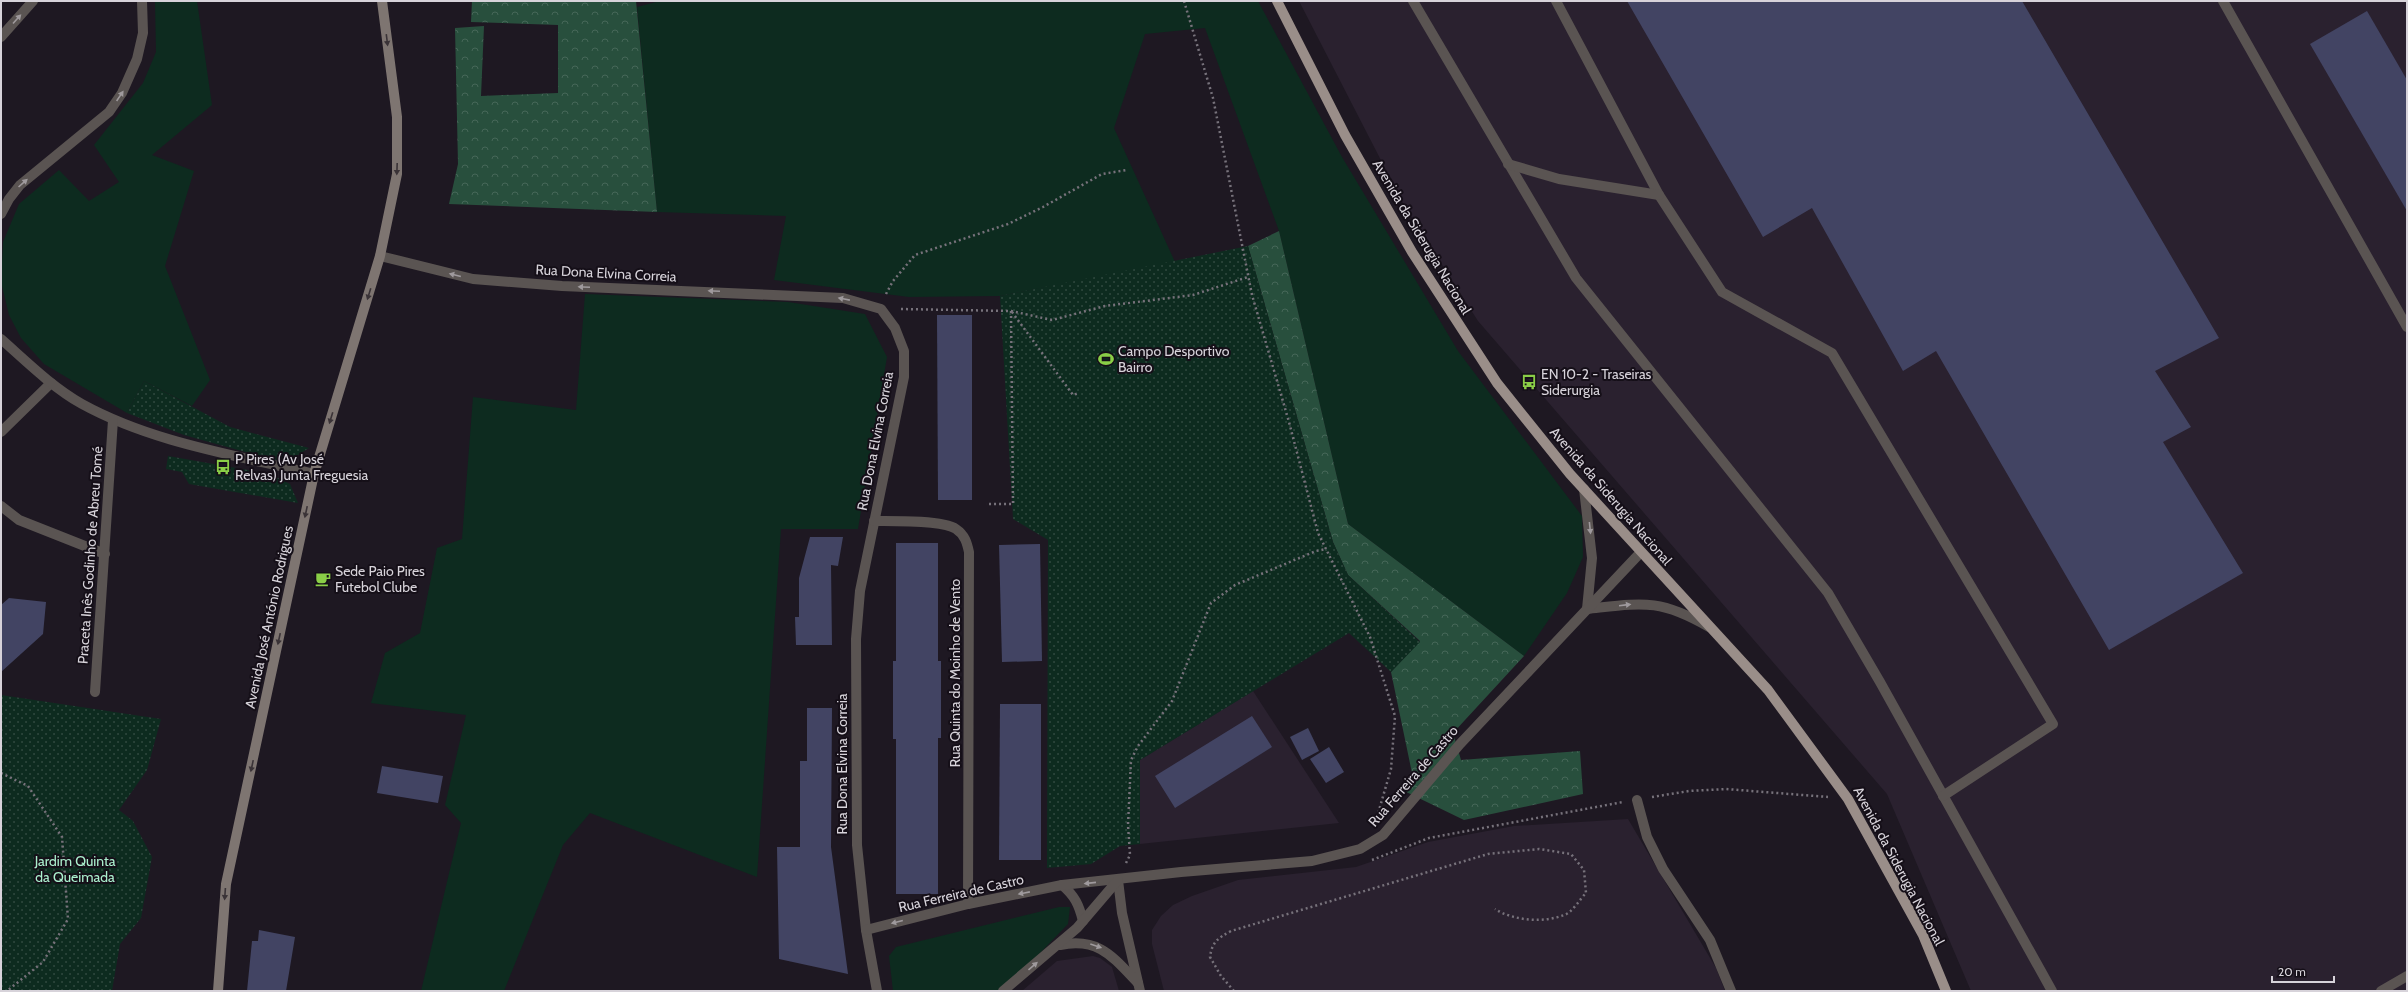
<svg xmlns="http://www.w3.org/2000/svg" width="2408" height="992" font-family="Cabin,sans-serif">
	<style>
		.built { fill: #2a212f }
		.green { fill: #0d2b1f }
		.forest { fill: url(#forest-crowns) }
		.park { fill: url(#park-dots) }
		.building { fill: #424463 }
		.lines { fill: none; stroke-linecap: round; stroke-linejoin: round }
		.path { stroke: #77727b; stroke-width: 2.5; stroke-dasharray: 2 3; stroke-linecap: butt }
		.lane { stroke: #5a5452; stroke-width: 10 }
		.street { stroke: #5a5452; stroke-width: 10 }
		.secondary { stroke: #7e7571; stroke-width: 10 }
		.primary { stroke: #9a8e89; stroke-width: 10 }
		.oneway { fill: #9f9a9d }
		.oneway2 { fill: #3a3337 }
		.labels { text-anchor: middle; stroke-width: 4; stroke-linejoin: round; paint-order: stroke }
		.street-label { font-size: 14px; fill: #d7d3da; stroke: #150f18 }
		.poi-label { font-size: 14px; fill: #d7d3da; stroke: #150f18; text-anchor: start }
		.park-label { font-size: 14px; fill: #abf0ce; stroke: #150f18 }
	</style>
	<defs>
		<pattern id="forest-crowns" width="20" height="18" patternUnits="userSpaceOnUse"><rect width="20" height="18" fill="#284f3d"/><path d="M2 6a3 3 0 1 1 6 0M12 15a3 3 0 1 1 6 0" fill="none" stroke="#466758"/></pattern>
		<pattern id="park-dots" width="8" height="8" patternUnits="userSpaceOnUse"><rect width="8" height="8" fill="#0d2b1f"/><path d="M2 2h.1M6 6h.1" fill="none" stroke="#30493f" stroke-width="1.8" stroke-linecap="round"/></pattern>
	</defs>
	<rect width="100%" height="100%" fill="#1e1822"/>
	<g class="built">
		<polygon points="1299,1 2407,1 2407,991 1971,991 1887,794 1478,321 1404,205"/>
		<polygon points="1253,691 1339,823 1140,844 1140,760"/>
		<polygon points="1628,819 1716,968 1725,991 1164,991 1152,944 1152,930 1161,916 1173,905 1192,896 1238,880 1356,867 1428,842 1514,826"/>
		<polygon points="1093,956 1100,958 1112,967 1119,991 1022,991 1057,961"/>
	</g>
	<g class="green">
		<polygon points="155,1 197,1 212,105 152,155 194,171 165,266 210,380 192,406 144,381 127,413 44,364 21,338 9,315 1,282 3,242 19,204 59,170 89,201 119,182 94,145 143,83 156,52"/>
		<polygon points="660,1 1258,1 1342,157 1458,351 1582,516 1583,557 1567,593 1524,656 1348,524 1279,231 1205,28 1145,34 1114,128 1175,262 1000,296 909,297 774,280 786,216 657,212 637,7"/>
		<polygon points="585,294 788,302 865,314 887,357 858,529 781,529 757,877 590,813 563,845 504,991 421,991 461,823 445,805 466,715 371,703 385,653 420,633 437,548 462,539 473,397 576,410"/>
		<polygon points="1059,907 1070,907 1068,924 1016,978 1000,991 893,991 889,956 896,947"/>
	</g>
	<g class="forest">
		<polygon points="472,1 636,1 657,212 449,204 458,164 455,28 484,26 481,96 558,93 558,25 471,22"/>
		<polygon points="1279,231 1348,524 1524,656 1453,733 1461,760 1580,751 1583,794 1464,820 1398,788 1412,773 1391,672 1420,641 1348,575 1333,542 1248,246"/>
	</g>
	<g class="park">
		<polygon points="1248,246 1333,542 1348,575 1420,642 1391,672 1349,633 1140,760 1140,844 1120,846 1091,864 1047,868 1048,540 1013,519 1000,296"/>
		<polygon points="144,381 230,427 309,448 285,463 184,435 127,413"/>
		<polygon points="168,456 270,474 290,484 298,503 189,484 182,472 166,469"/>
		<polygon points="1,695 161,719 147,770 119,810 133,821 152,857 141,918 120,944 112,991 1,991"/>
	</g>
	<g class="building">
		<polygon points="1627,1 2022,1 2219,338 2155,371 2191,427 2163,442 2243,573 2109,650 1936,351 1903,371 1812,208 1763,237"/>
		<polygon points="2367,11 2407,80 2407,211 2310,44"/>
		<polygon points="937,315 972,315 972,500 938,500"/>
		<polygon points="810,537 843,537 838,566 831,565 832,645 796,645 795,617 799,617 799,578"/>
		<polygon points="896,543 938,543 938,661 941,661 941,738 938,738 938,894 896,894 896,739 893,739 893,661 896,661"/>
		<polygon points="1040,544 1042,661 1002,662 999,545"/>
		<polygon points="9,598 46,602 43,634 1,672 1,605"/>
		<polygon points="1000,704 1041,704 1041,860 999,860"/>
		<polygon points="807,708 832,708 831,847 848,974 779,959 777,847 800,847 800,761 807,761"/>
		<polygon points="1252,716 1272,747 1175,808 1155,776"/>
		<polygon points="1308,728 1319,751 1302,760 1290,737"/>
		<polygon points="1329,747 1344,772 1326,783 1310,759"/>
		<polygon points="382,766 443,776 438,803 377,793"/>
		<polygon points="259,930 295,937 286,991 247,991 252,941 258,941"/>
	</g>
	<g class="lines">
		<g class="path">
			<polyline points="1184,1 1213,98 1252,295 1289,422 1318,533 1370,637 1395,716 1391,769 1377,817"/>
			<polyline points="886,294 893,281 915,255 1008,224 1043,207 1102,174 1127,170"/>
			<polyline points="901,309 1011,311 1013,504 986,504"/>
			<polyline points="1011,311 1052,320 1105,306 1193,295 1248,277"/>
			<polyline points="1012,312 1073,395 1079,393"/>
			<polyline points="1,773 28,786 62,837 68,919 43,962 7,991"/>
			<polyline points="1652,797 1689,791 1726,789 1828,797"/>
			<polyline points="1372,860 1429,838 1623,802"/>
			<polyline points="1126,863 1130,855 1128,825 1131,760 1138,746 1172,701 1211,603 1235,585 1316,551 1326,549"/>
			<path d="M1234 991 1221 976 1210 957C1212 942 1218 938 1231 931L1488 854 1539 849 1571 854 1584 870 1586 893C1580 899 1572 913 1564 915 1544 923 1514 921 1495 909"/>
		</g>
		<g class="lane">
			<polyline points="1413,1 1576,278 1828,593 1880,682 2052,991"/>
			<polyline points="1556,1 1659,195 1722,292 1832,353 2053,724 1943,796"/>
			<polyline points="2223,1 2407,327"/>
			<polyline points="1508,164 1559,179 1659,195"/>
			<polyline points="1,432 51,383"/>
			<polyline points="1,506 19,520 105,554"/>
			<polyline points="1637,800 1647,837 1663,869 1710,940 1731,991"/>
			<polyline points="2381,991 2407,976"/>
		</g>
		<g class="street">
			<polyline points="1,37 33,1"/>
			<polyline points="1,214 9,199 20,185 109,112 122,93 137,59 143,33 142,1"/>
			<polyline points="380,256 473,279 562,286 843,298 881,309 895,328 904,351 904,377 860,591 856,639 857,845 866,930 877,991"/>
			<path d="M1 339C27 362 52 387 82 404 153 443 236 455 314 474"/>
			<polyline points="1584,489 1592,558 1587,609"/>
			<path d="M874 521C892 521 943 520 956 529 965 535 967 543 969 552L968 904"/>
			<path d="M1587 609C1642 603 1659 598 1709 627"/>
			<polyline points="95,692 113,420"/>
			<polyline points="1118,880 1122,913 1140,991"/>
			<path d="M1062 885C1075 896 1079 905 1083 921"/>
			<polyline points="866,930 968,904 1062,885 1181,872 1312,861 1360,849 1383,835 1460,744 1641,552"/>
			<path d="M1060 945C1099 937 1113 957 1138 983"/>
			<polyline points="1003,991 1077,928 1118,880"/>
		</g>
		<polyline class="secondary" points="218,991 226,884 314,474 380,256 397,174 397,117 382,1"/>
		<polyline class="primary" points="1277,1 1345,135 1412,252 1497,383 1570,474 1768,690 1848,799 1923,935 1946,991"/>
	</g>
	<defs><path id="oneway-solid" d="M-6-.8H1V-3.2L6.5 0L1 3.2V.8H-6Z"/></defs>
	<g class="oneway">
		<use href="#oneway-solid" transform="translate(17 19) rotate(-48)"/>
		<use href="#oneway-solid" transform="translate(120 96) rotate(-56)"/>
		<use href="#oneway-solid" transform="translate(23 183) rotate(-42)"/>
		<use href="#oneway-solid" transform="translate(455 275) rotate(-166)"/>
		<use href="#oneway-solid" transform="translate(584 287) rotate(-178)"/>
		<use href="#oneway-solid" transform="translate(714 291) rotate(-178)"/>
		<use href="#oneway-solid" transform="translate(844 299) rotate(-169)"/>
		<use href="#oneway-solid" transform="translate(1590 528) rotate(84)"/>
		<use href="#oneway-solid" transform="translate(1625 605) rotate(-7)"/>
		<use href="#oneway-solid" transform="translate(1090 883) rotate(174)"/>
		<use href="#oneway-solid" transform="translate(1024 893) rotate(169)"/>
		<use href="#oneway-solid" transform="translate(897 922) rotate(166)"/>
		<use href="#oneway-solid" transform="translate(1096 946) rotate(19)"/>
		<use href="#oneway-solid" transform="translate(1033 966) rotate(-41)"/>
	</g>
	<g class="oneway2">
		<use href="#oneway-solid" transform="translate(387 40) rotate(83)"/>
		<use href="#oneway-solid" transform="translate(397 169) rotate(92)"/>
		<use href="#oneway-solid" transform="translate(369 294) rotate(107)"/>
		<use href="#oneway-solid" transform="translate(331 418) rotate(107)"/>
		<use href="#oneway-solid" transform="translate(306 512) rotate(102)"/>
		<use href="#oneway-solid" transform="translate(279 639) rotate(102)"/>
		<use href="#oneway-solid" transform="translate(252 766) rotate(102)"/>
		<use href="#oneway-solid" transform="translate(225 894) rotate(94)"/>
	</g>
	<defs>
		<symbol id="stadium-bare" viewBox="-9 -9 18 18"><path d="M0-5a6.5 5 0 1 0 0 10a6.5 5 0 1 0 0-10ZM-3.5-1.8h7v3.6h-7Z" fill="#8ace47" stroke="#150f18" stroke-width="2.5" paint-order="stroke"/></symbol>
		<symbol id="bus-bare" viewBox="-9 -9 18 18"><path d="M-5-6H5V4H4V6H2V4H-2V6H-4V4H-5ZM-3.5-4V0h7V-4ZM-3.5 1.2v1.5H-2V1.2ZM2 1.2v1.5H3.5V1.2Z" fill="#8ace47" stroke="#150f18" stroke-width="2.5" paint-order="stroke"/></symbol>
		<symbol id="cafe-bare" viewBox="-9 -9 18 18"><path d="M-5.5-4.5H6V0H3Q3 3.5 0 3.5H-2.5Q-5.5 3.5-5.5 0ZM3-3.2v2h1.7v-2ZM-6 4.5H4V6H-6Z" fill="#8ace47" stroke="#150f18" stroke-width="2.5" paint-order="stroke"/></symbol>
	</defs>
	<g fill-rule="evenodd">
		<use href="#stadium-bare" x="1095" y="348" width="22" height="22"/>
		<use href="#bus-bare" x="1518" y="371" width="22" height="22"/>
		<use href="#bus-bare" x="212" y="456" width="22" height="22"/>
		<use href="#cafe-bare" x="312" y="568" width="22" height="22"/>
	</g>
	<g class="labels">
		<g class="street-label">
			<text transform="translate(1422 237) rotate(59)" y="5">Avenida da Siderugia Nacional</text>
			<text transform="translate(606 273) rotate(3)" y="5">Rua Dona Elvina Correia</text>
			<text transform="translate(875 441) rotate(-79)" y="5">Rua Dona Elvina Correia</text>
			<text transform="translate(1611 496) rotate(49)" y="5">Avenida da Siderugia Nacional</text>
			<text transform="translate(90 555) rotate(-86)" y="5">Praceta Inês Godinho de Abreu Tomé</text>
			<text transform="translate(269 617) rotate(-78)" y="5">Avenida José António Rodrigues</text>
			<text transform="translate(955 673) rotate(-90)" y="5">Rua Quinta do Moinho de Vento</text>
			<text transform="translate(842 764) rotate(-90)" y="5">Rua Dona Elvina Correia</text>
			<text transform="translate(1413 776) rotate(-49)" y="5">Rua Ferreira de Castro</text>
			<text transform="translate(1899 866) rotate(62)" y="5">Avenida da Siderugia Nacional</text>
			<text transform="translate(961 893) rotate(-13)" y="5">Rua Ferreira de Castro</text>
		</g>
		<g class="poi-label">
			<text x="1118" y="356">Campo Desportivo<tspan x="1118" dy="16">Bairro</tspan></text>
			<text x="1541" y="379">EN 10-2 - Traseiras<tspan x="1541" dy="16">Siderurgia</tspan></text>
			<text x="235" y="464">P Pires (Av José<tspan x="235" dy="16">Relvas) Junta Freguesia</tspan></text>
			<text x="335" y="576">Sede Paio Pires<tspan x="335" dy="16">Futebol Clube</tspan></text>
		</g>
		<g class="park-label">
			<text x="75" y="866">Jardim Quinta<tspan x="75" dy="16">da Queimada</tspan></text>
		</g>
	</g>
	<rect width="2408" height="992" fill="none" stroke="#d7d3da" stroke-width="4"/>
	<path d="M2272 976v6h62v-6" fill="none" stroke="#d7d3da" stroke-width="2"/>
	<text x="2278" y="976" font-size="12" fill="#d7d3da" stroke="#150f18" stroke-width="3" paint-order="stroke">20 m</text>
</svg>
